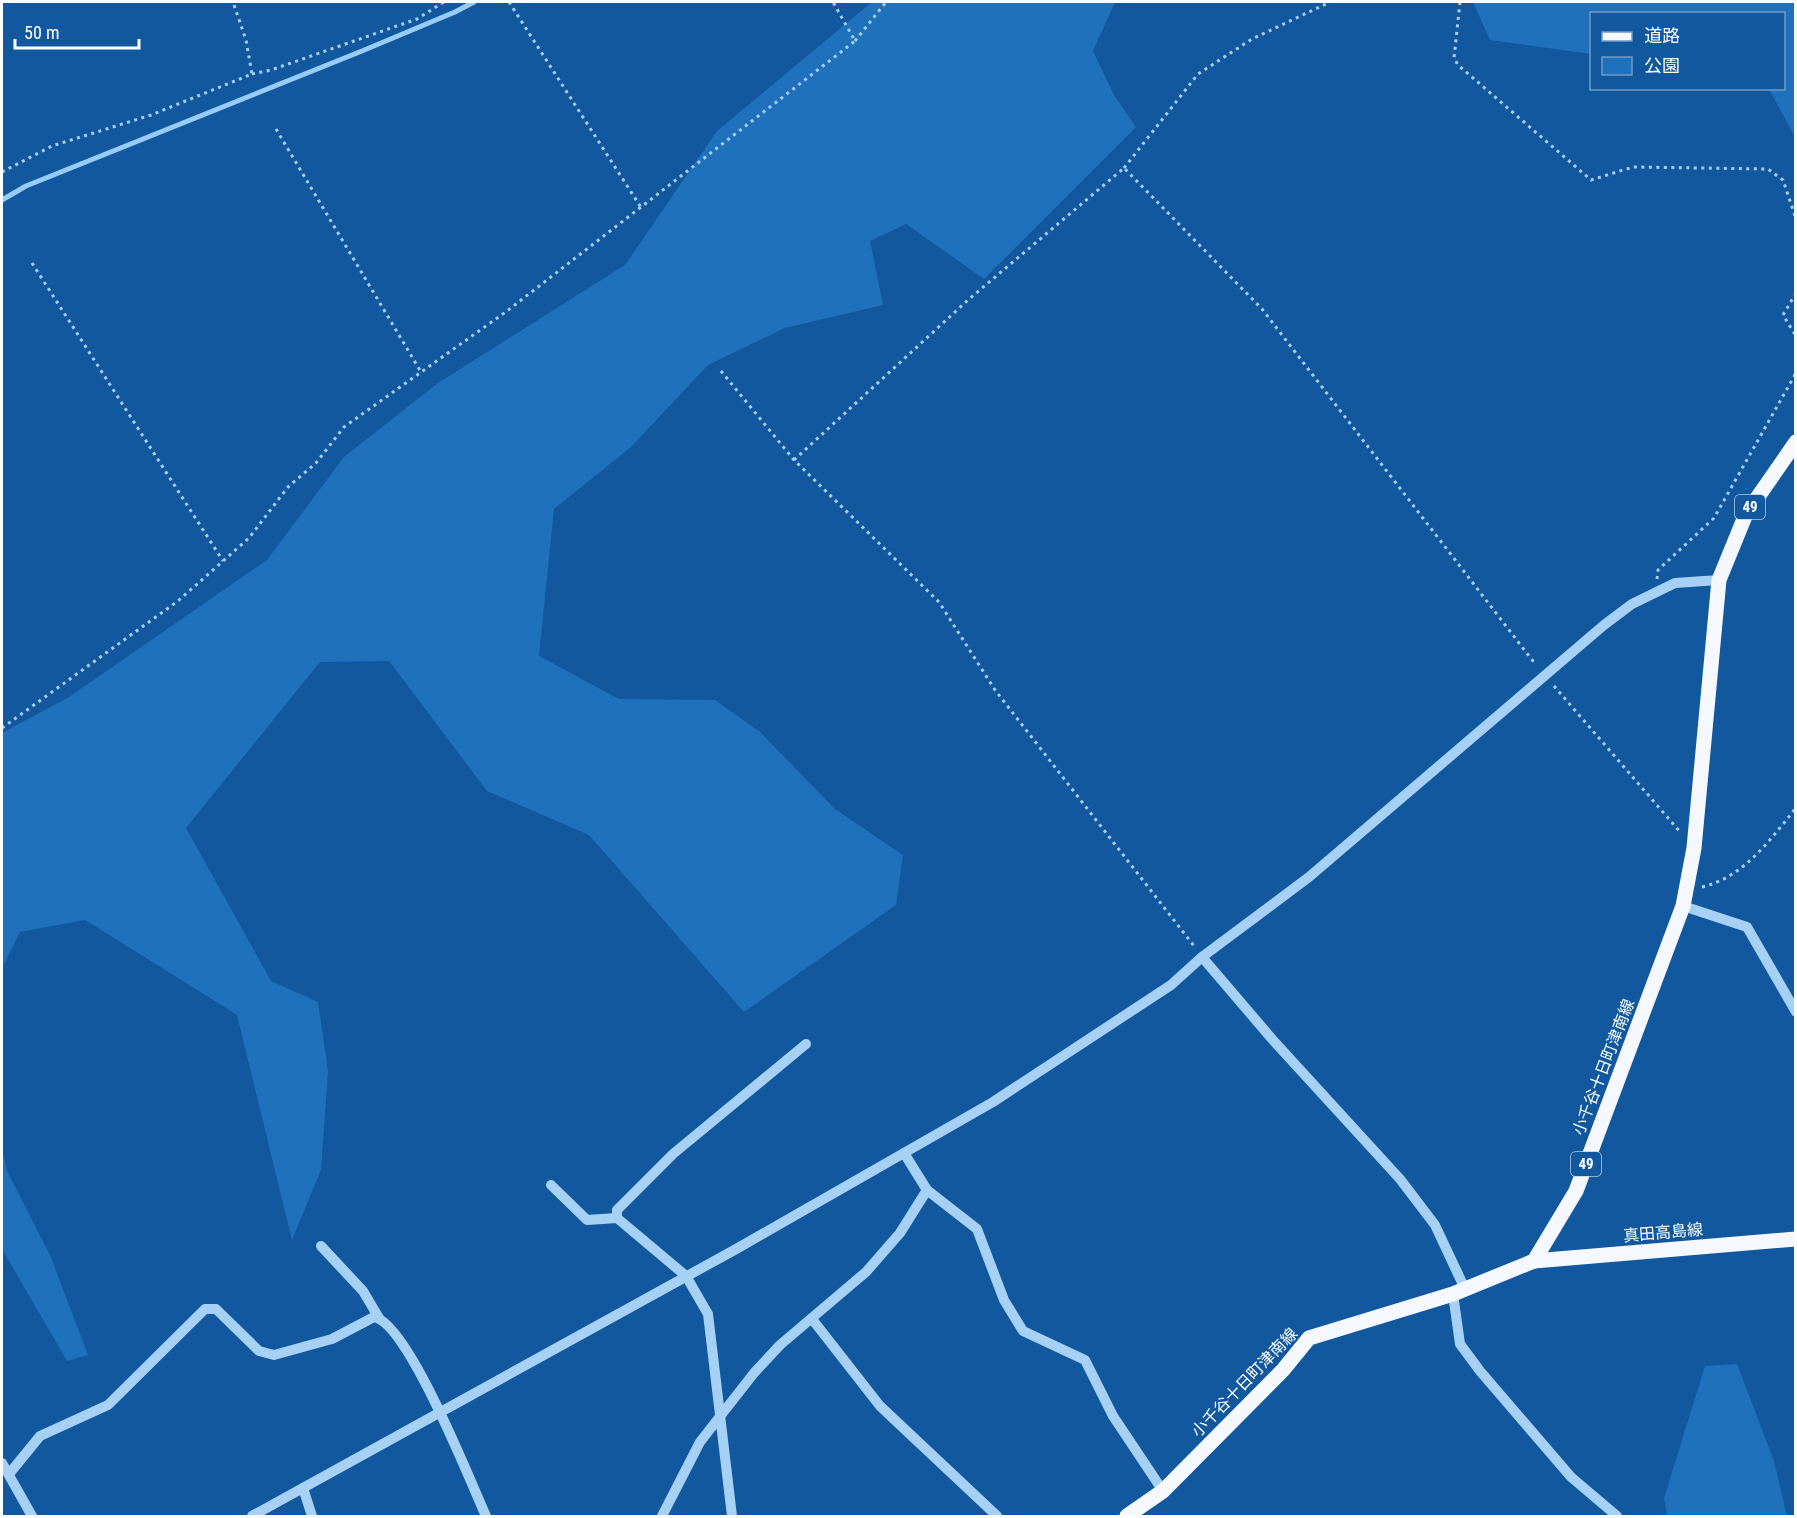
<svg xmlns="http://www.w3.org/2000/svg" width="1797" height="1518" font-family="'Roboto Condensed','Noto Sans JP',sans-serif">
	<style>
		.green { fill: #1f71bb }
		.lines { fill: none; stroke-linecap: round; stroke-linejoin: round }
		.stream { stroke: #98ccf8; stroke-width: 5 }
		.path { stroke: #a7d0f5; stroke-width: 3; stroke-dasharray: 3 4.5; stroke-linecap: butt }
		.minor { stroke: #a7d0f5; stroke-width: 10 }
		.major { stroke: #f5f9ff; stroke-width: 15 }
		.labels { text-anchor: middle; stroke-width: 4.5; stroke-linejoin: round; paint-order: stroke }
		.shield { fill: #11589e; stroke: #b8cde2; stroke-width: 1.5 }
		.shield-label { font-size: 15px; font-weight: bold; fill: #fff }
		.street-label { font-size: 16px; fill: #fff; stroke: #11589e }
	</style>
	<rect width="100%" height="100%" fill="#11589e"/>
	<g class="green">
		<polygon points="872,2 1115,2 1093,51 1114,95 1136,127 984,279 906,224 870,241 883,305 785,328 708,365 631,447 554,509 539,656 619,699 715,700 760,732 835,809 903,855 896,905 744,1012 589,835 487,791 389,661 320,662 186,828 271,981 318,1002 328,1071 321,1170 292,1240 237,1015 85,920 20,932 2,968 2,733 69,697 267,560 344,457 438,383 625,265 717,131"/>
		<polygon points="1473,2 1795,2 1795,137 1769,89 1784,88 1784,14 1592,14 1591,54 1490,40"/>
		<polygon points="2,1150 7,1171 50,1255 88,1355 67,1361 2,1249"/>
		<polygon points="1737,1364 1774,1461 1787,1516 1667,1516 1664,1498 1705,1366"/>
	</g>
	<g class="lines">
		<polyline class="stream" points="2,200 26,186 362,51 455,12 474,2"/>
		<g class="path">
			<polyline points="509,2 642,209"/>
			<polyline points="1460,2 1454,58 1458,65 1591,180 1633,167 1768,169 1783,180 1796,219"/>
			<polyline points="855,41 886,2"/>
			<polyline points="252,74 271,70 417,19 444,2"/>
			<polyline points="276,129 421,372"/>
			<polyline points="1124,168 1198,74 1252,39 1330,2"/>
			<polyline points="2,172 52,146 151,115 252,74 246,40 233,2"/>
			<polyline points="32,263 223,561"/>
			<polyline points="1796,293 1783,315 1796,336"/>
			<polyline points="721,371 794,460 939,602 995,690 1194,946"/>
			<polyline points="794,460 968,300 1124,168 1262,309 1536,665"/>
			<polyline points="1657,579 1658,570 1714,518 1796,373"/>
			<polyline points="1554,686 1681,833"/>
			<polyline points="2,728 178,601 249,538 288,487 316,463 344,427 507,311 855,41 833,2"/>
			<path d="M1702 887C1744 877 1769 841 1796 808"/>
		</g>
		<g class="minor">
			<polyline points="1683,906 1747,927 1796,1012"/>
			<polyline points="1202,957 1272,1039 1400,1179 1435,1225 1465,1289"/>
			<polyline points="904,1153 927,1190 977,1229 1004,1300 1023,1331 1085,1360 1113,1416 1163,1491"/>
			<polyline points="551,1185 587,1220 617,1218"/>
			<polyline points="321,1246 363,1291 379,1318"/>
			<polyline points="1453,1294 1460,1344 1480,1371 1571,1477 1617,1516"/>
			<polyline points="812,1319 880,1406 997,1516"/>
			<polyline points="2,1463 32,1516"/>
			<path d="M9 1474 40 1436 108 1405 205 1309H216L259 1351 274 1355 332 1339 374 1317C408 1323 470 1481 486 1516"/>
			<polyline points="303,1488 312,1516"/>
			<polyline points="252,1516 738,1248 993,1102 1171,985 1202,957 1309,877 1604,625 1632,604 1675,583 1719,580"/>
			<polyline points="662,1516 700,1442 754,1373 780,1345 866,1272 900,1233 927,1190"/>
			<polyline points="732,1516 708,1314 686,1276 617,1218 617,1210 673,1154 806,1044"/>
		</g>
		<g class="major">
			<polyline points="1534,1261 1796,1239"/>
			<polyline points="1127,1516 1163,1491 1283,1370 1309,1338 1453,1294 1534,1261 1576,1191 1683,906 1694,848 1719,580 1746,514 1796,442"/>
		</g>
	</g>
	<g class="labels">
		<g class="shield">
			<rect x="1735" y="495" width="30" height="24" rx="4.5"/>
			<rect x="1571" y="1152" width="30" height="24" rx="4.5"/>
		</g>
		<g class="shield-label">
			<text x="1750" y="512">49</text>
			<text x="1586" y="1169">49</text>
		</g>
		<g class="street-label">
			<text transform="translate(1603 1067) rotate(-69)" y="6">小千谷十日町津南線</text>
			<text transform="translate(1663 1232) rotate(-5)" y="6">真田高島線</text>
			<text transform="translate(1244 1382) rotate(-46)" y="6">小千谷十日町津南線</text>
		</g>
	</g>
	<rect width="1797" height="1518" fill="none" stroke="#ffffff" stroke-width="6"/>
	<rect x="1590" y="12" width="195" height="78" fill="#11589e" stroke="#709bc5" stroke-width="1.5"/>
	<rect x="1602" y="32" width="30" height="9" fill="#f5f9ff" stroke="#709bc5" stroke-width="1.5"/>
	<text x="1644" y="42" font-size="18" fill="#ffffff">道路</text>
	<rect x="1602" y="57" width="30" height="18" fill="#1f71bb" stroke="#709bc5" stroke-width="1.5"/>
	<text x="1644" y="72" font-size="18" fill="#ffffff">公園</text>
	<path d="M15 39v9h124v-9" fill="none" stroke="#ffffff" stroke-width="3"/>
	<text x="24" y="39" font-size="18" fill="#ffffff" stroke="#11589e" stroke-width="4.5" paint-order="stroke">50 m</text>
</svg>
